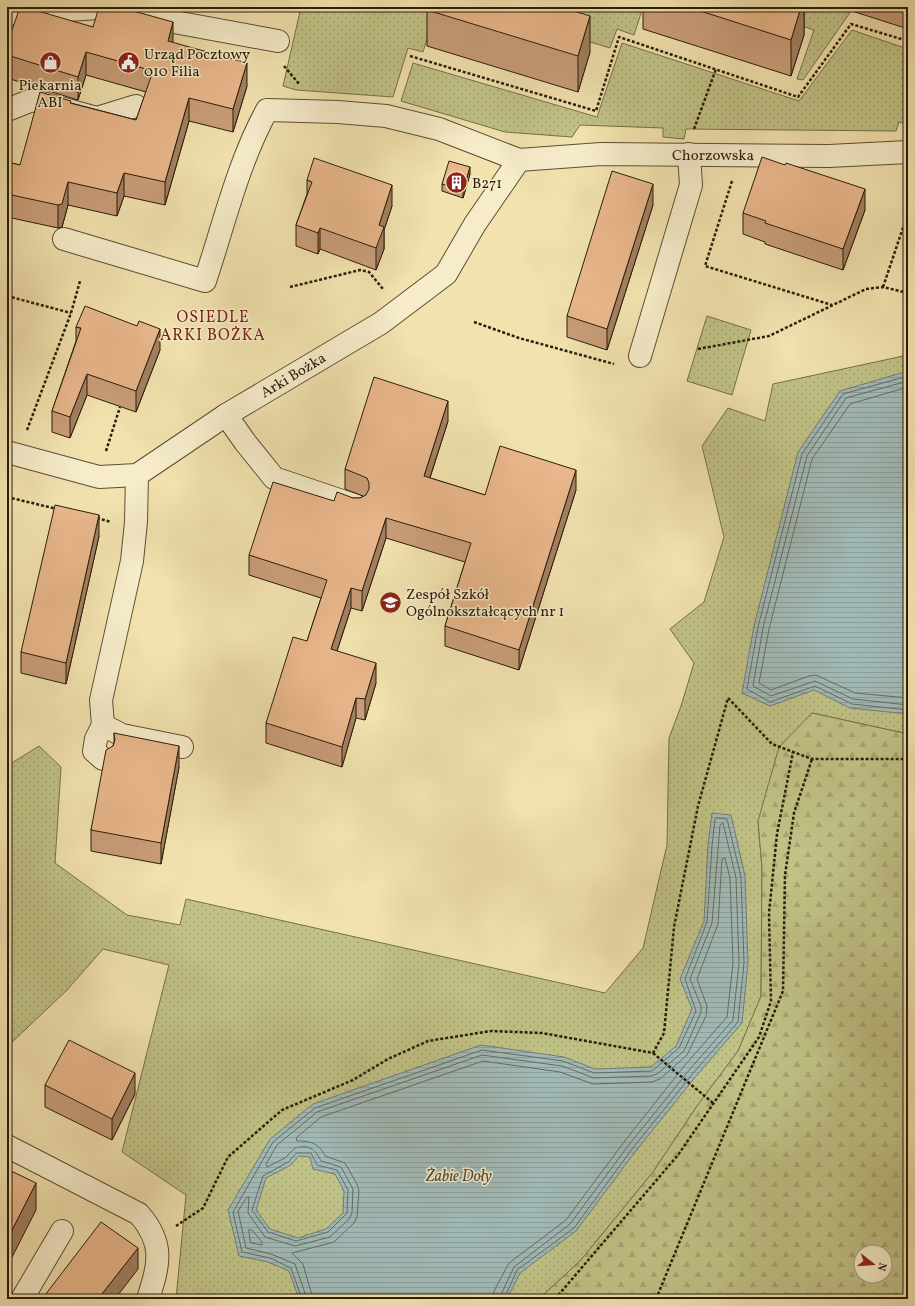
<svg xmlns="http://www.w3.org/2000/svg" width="915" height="1306" font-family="Vollkorn,serif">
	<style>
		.grass { fill: url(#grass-dots); stroke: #767048 }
		.forest { fill: url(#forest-firs); stroke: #767048; fill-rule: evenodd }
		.water { fill: url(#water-rules); stroke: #727b72; fill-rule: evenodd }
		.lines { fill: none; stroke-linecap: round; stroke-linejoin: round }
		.shore { stroke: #666c61; stroke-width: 1 }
		.minor-casing { stroke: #5c4e34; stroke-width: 24 }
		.path { stroke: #2b1d0b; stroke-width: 2.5; stroke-dasharray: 3 2; stroke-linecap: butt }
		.minor { stroke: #f6ecca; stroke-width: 22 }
		.wall { fill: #c89d78; stroke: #2b1d0b }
		.shaded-wall { fill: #a28061; stroke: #2b1d0b }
		.building { fill: #e8b78b; stroke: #2b1d0b }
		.labels { text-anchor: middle; stroke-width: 3; stroke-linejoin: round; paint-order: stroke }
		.poi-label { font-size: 15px; fill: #2b1d0b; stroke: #f6ecca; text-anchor: start }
		.street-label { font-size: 15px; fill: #2b1d0b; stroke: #f6ecca }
		.neighbourhood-label { font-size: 16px; letter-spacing: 1px; fill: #7a1f14; stroke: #f6ecca }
		.water-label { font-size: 16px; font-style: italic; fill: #4e4c3f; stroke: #f6ecca }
	</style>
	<defs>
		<pattern id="grass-dots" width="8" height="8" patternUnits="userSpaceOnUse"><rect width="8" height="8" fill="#c0c286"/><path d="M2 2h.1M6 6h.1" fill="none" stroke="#a5a672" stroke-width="1.8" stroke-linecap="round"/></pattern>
		<pattern id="forest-firs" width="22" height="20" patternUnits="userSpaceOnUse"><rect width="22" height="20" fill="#c0c286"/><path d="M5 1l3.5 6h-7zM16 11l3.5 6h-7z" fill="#a5a672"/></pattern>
		<pattern id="water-rules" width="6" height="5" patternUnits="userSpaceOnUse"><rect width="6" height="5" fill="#a1bab7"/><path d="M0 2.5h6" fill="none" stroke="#8b9f9c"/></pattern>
	</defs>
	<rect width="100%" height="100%" fill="#f1e2ae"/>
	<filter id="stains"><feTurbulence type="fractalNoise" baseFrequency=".005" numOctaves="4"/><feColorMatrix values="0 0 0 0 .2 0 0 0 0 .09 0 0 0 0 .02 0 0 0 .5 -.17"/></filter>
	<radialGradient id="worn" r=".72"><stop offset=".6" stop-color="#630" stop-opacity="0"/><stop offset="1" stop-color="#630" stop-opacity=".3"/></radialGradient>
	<g class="grass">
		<polygon points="301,7 437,7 423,52 408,48 393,97 296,90 283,86"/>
		<polygon points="475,7 643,7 634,35 617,29 610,48"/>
		<polygon points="747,7 851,7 849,14 803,80 797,79 814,30"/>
		<polygon points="852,30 908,49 908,124 899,122 896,131 686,129 684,139 663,137 663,128 580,125 572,137 505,132 401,101 413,63 597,117 622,43 799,101"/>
		<polygon points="707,316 751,330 732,395 687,381"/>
		<polygon points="908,355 908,734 812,713 758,821 762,868 761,997 738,1051 697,1106 653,1172 581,1260 539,1299 176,1299 186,1195 122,1152 169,965 103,949 67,990 7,1047 7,766 39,746 61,767 55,863 127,915 180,925 186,899 605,993 643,948 667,845 669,738 681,706 694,663 670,629 704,602 724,537 702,446 728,408 765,421 773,384"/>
	</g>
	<path class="forest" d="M812 713 908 734V1299H539L581 1260 653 1172 697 1106 738 1051 761 996 762 868 758 821 779 747ZM861 1252H885V1276H861Z"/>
	<g class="water">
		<polygon points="908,371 908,714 850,708 814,690 770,706 742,693 754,626 798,452 840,391"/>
		<path d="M712 813 731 815 745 876 748 963 742 1023 697 1075 635 1152 576 1231 520 1273 507 1299H299L289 1271 268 1262 239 1256 228 1210 270 1139 313 1104 481 1045 564 1057 595 1069 651 1067 676 1046 692 1009 680 979 704 921 708 845ZM299 1156 310 1157 313 1169 335 1174 344 1191 343 1213 326 1229 298 1238 270 1229 256 1210 266 1178 291 1165Z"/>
	</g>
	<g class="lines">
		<g class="shore">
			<polyline points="908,376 843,394 802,454 758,627 747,689 770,702 815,686 852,704 908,710"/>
			<polyline points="908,381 846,398 807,456 763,628 753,686 771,696 815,681 853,699 908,705"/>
			<polyline points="908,387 850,404 812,459 769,629 759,683 771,690 809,676 816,675 855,693 908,698"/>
			<polygon points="297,1153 311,1153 317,1165 337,1170 348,1190 347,1213 328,1232 296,1241 268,1232 252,1210 263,1176 288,1162"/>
			<polygon points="249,1230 252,1230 262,1242 262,1245 251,1243"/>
			<polyline points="302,1299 291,1268 270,1258 242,1252 233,1212 273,1142 315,1108 482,1050 563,1061 594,1073 652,1071 679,1048 696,1011 685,979 707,922 712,846 715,819 717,818 727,819 741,877 744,963 738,1022 694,1072 632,1149 574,1228 517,1270 504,1299"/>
			<path d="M307 1299 295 1264 271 1254 246 1248 238 1211 247 1197H249L248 1213 265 1237 295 1246 330 1237 349 1219 352 1213 353 1189 341 1167 321 1161C315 1149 309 1144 295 1148L285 1158 267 1167 266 1164 277 1145 317 1112 482 1055 562 1066 594 1078 651 1076 657 1074 684 1051 701 1012V1006L690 979 712 923 720 825 723 823 736 878 739 963 733 1020 690 1069 628 1146 570 1224 514 1267 499 1299"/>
			<path d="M313 1299 303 1264 292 1253 334 1242 354 1223 357 1217 359 1191 357 1184 345 1163 325 1156C319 1143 310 1141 297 1141L296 1138 321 1117 483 1061 560 1072 593 1084 652 1082 660 1079 687 1055 706 1016 707 1006 697 979 718 924 722 859 725 858 730 878 733 963 727 1017 685 1065 624 1142 566 1220 509 1263 494 1291 493 1299"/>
		</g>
		<defs>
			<g id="minor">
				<polyline points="7,14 98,8 278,41"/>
				<polyline points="7,110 32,100 97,118 136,106"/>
				<path d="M64 239 205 281C224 224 238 163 267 110L338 112 386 116 439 129 519 160 601 154 829 156 908 152"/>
				<polyline points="640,356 691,185 689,154"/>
				<polyline points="226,415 245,442 274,478 357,506"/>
				<polyline points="7,452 99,477 137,475 226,415 381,323 446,274 475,224 519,160"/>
				<polyline points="137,475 136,522 132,561 101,700 103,725 122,735 182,747"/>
				<polyline points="103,759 94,751 96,739 103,725"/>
				<path d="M7 1146 139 1214C165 1244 159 1264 148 1299"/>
				<polyline points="22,1299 62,1231"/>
			</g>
		</defs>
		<use href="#minor" class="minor-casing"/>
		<g class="path">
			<polyline points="410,56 596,111 619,37 798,97 851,24 908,41"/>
			<polyline points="284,66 300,85"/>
			<polyline points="904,127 908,116"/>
			<polyline points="694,129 716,69"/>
			<polyline points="732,181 705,266 832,305"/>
			<polyline points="290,287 360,270 369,272 383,289"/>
			<polyline points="883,287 908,213"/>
			<polyline points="7,296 71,313"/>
			<polyline points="474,322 519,338 614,364"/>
			<polyline points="698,349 769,336 866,289 883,287 908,293"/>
			<polyline points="27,430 71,313 80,281"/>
			<polyline points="106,451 120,407"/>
			<polyline points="7,497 57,509"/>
			<polyline points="97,518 111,522"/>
			<polyline points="728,698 772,744 812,759 908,759"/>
			<polyline points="653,1053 713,1103"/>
			<polyline points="176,1226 203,1208 228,1157 282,1110 353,1080 388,1059 428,1041 491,1031 542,1033 653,1053 664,1033 674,927 698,806 728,698"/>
			<polyline points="555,1299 678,1155 759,1037 771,1001 769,913 777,834 793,752"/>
			<polyline points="656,1299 783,991 785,875 794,813 812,759"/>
		</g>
		<use href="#minor" class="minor"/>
	</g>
	<g class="wall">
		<polygon points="643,7 804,7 804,35 791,76 643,29"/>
		<polygon points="852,7 908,7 908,29 852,11"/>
		<polygon points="427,10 590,52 578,92 427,46"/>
		<polygon points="93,27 173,43 247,86 233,132 189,121 165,205 124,196 117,216 68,205 62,227 58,228 7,217 7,162 20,165 71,103 136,120 146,92 86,75 78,100 7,78 7,28 12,30"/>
		<polygon points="470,174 463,198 442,191 442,184"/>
		<polygon points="307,180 392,206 384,230 384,249 376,270 320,249 318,254 296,246 296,225 307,194"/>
		<polygon points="653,205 607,350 567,337 567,316"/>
		<polygon points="865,210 843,270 765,244 765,242 743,234 743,213"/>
		<polygon points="76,327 160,350 136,412 87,395 70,438 52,432 52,411 76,341"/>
		<polygon points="448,421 430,478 485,495 576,490 519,670 445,646 445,626 465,562 386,538 362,611 351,608 337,651 376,683 365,720 356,718 342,767 266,743 266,723 307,641 321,598 249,575 249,555 334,501 353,498 360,498 363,496 345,489 345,469"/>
		<polygon points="99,536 66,684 21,673 21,652"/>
		<polygon points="114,733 179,767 161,864 91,851 91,830 113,746 114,742"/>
		<polygon points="45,1085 135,1094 112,1140 45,1107"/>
	</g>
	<g class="shaded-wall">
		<polygon points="801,7 804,7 804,35 791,76 791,40"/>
		<polygon points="590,16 590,52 578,92 578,56"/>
		<polygon points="173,22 173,45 168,41"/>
		<polygon points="86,52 86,75 78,100 78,77"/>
		<polygon points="247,63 247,86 233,132 233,109"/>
		<polygon points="189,98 189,121 165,205 165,182"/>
		<polygon points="470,167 470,174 463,198 463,190"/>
		<polygon points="124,173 124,196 117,216 117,193"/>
		<polygon points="68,182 68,205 62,227 58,228 58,205"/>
		<polygon points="653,184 653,205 607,350 607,329"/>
		<polygon points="392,185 392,206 384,230 384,249 376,270 376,248 379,225"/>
		<polygon points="865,189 865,210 843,270 843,249"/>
		<polygon points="320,228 320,249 318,254 318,233"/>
		<polygon points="160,329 160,350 136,412 136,391"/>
		<polygon points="87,374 87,395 70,438 70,417"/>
		<polygon points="448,401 448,421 424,496 424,476"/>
		<polygon points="576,470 576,490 519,670 519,650"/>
		<polygon points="99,515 99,536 66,684 66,663"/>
		<polygon points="386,518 386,538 362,611 362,591"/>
		<polygon points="351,588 351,608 331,669 331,649"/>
		<polygon points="376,663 376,683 365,720 365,699"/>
		<polygon points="356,698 356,718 342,767 342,747"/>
		<polygon points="179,746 179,767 161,864 161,843"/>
		<polygon points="135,1073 135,1094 112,1140 112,1119"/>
		<polygon points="36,1183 36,1210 7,1267 7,1240"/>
		<polygon points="138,1248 138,1269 115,1299 98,1299"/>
	</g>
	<g class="building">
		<polygon points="20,7 24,7 93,27 99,7 119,7 173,22 168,41 247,63 233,109 189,98 165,182 124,173 117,193 68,182 62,204 58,205 7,194 7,162 20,165 40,92 71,101 70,103 136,120 153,71 86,52 78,77 7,55 7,28 12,30"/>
		<polygon points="428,7 561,7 590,16 578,56 427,10"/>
		<polygon points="688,7 801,7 791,40"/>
		<polygon points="762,157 785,165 786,163 865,189 843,249 765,223 766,221 743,213"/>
		<polygon points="314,158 392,185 379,225 384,227 376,248 320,228 318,233 296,225 312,182 307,180"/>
		<polygon points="449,161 470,167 463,190 442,184"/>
		<polygon points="612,171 653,184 607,329 567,316"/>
		<polygon points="85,306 137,326 139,321 160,329 136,391 87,374 70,417 52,411 81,328 76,327"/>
		<polygon points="374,377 448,401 424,476 485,495 500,446 576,470 519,650 445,626 471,543 386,518 362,591 351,588 331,649 376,663 365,699 356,698 342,747 266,723 293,637 307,641 327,580 249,555 273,482 334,501 337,492 353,498 360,498 366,495 369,489 369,483 367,478 345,469"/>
		<polygon points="55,505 99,515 66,663 21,652"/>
		<polygon points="114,733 179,746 161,843 91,830 106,750 113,746 115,740"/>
		<polygon points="69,1040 135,1073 112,1119 45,1085"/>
		<polygon points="7,1169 36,1183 7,1240"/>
		<polygon points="101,1222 138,1248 98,1299 42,1299"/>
	</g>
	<defs>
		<symbol id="shop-disc" viewBox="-11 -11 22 22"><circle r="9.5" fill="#8f2418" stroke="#f6ecca"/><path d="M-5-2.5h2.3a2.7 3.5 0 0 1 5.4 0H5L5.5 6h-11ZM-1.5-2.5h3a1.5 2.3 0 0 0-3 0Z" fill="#fff"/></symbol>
		<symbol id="civic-disc" viewBox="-11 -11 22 22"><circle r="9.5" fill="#8f2418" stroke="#f6ecca"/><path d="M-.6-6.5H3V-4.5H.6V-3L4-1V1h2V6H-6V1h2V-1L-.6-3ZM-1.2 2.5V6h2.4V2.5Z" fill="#fff"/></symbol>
		<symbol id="building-disc" viewBox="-11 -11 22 22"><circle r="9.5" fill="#8f2418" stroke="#f6ecca"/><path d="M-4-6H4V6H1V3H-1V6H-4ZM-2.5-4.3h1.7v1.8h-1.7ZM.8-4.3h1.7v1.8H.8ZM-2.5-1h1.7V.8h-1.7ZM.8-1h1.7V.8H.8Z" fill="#fff"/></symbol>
		<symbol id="school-disc" viewBox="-11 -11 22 22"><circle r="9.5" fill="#8f2418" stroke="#f6ecca"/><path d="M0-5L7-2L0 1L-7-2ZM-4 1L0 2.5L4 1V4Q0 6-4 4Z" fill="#fff"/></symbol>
	</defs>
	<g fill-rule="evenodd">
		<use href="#shop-disc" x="38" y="50" width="25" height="25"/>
		<use href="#civic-disc" x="116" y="50" width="25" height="25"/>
		<use href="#building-disc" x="444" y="170" width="25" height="25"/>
		<use href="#school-disc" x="378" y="590" width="25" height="25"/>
	</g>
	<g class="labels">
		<g class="poi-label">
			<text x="144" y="59">Urząd Pocztowy<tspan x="144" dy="17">010 Filia</tspan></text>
			<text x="50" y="90" text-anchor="middle">Piekarnia<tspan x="50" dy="17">ABI</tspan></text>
			<text x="472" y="188">B271</text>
			<text x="406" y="599">Zespół Szkół<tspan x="406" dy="17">Ogólnokształcących nr 1</tspan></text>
		</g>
		<g class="street-label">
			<text x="713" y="160">Chorzowska</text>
			<text transform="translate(293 375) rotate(-31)" y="5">Arki Bożka</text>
		</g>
		<g class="neighbourhood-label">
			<text x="213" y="322">OSIEDLE<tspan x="213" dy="18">ARKI BOŻKA</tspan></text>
		</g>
		<g class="water-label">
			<text x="459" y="1181">Żabie Doły</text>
		</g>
	</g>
	<rect width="915" height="1306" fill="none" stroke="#f1e2ae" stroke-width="24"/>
	<rect x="8" y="8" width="899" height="1290" fill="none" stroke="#2b1d0b" stroke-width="2"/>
	<rect x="12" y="12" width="891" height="1282" fill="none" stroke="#2b1d0b"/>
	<g transform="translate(873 1264) rotate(107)"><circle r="19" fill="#f6ecca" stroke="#a5997e"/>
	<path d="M0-3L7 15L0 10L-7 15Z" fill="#8f2418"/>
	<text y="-6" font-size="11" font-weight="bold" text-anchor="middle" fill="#2b1d0b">N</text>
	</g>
	<rect width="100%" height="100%" filter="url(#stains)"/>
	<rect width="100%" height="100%" fill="url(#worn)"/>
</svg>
